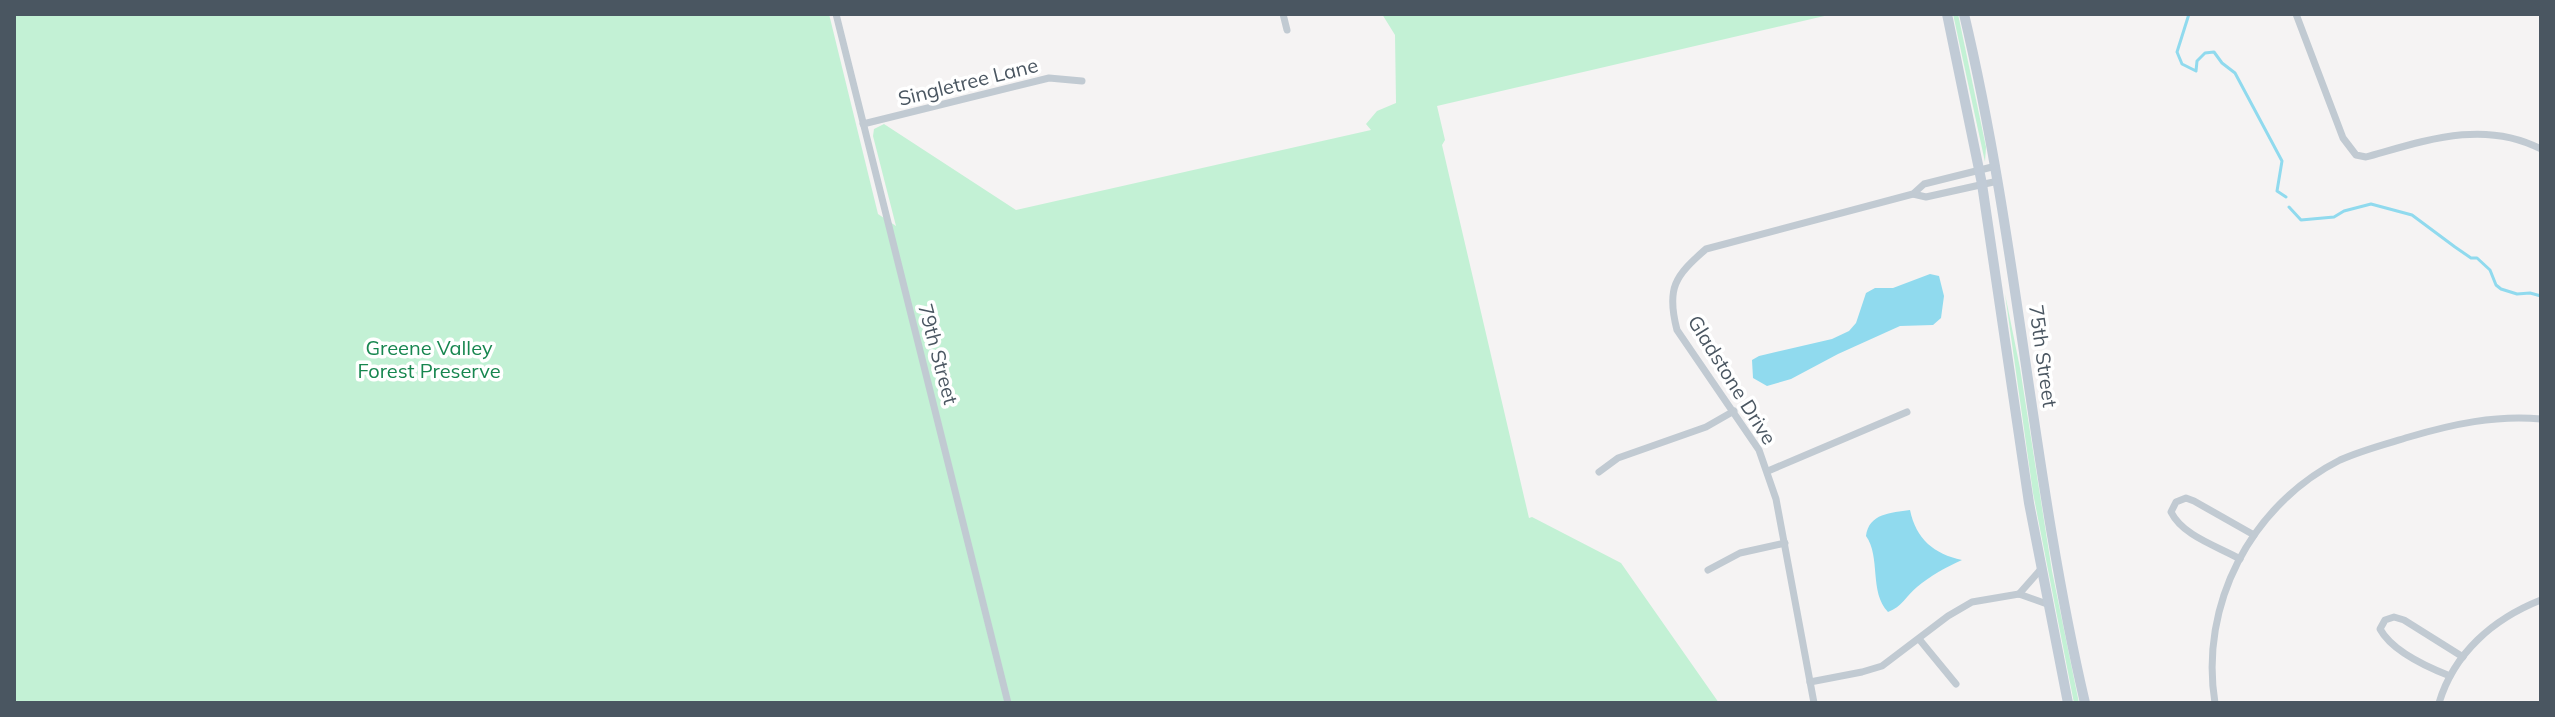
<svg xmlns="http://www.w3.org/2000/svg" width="2555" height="717" font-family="Mulish,sans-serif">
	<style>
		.green { fill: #c3f1d5 }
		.water { fill: #90daee }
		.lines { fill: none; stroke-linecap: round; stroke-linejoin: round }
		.stream { stroke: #90daee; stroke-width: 3 }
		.street { stroke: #c1cad2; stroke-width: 7 }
		.secondary { stroke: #c1cbd6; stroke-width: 10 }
		.labels { text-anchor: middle; stroke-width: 7; stroke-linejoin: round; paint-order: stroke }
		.street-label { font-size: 20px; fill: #4a5661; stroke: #fff }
		.park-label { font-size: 20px; fill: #17864f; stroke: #fff }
	</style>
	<rect width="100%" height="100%" fill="#f5f3f3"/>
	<g class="green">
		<polygon points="14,14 829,14 878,214 896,226 873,136 874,129 884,124 1016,210 1371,130 1366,124 1377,111 1396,103 1395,35 1382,14 1833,14 1437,106 1445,140 1442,145 1529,518 1532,517 1621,563 1719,703 14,703"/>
		<polygon points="1953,14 1958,14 1986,147 1985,162"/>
		<polygon points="2005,294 2020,368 2052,571 2079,703 2074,703 2033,493"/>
	</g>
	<g class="water">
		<polygon points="1930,274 1939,276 1944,296 1941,318 1933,325 1900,326 1838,354 1791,379 1767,386 1753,378 1752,360 1759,356 1832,339 1849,331 1856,323 1866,293 1875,288 1893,288"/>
		<path d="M1910 510C1916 539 1934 554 1962 560 1946 567 1930 576 1917 587 1906 596 1902 607 1888 612 1869 592 1881 557 1866 536 1869 513 1891 513 1910 510Z"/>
	</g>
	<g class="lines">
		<g class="stream">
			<polyline points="2189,14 2177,52 2182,64 2196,71 2197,61 2205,53 2214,52 2222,63 2235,73 2282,161 2277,191 2286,197"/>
			<polyline points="2289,207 2301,220 2334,217 2344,211 2371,204 2412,215 2455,247 2471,258 2477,258 2490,270 2496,285 2501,289 2517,294 2530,293 2541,296"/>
		</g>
		<g class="street">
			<polyline points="836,14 1008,703"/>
			<polyline points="1283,14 1287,30"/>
			<path d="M2296 14 2343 138 2356 155 2366 157C2424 141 2483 119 2541 149"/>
			<polyline points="863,124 1049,78 1082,81"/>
			<polyline points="1913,194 1926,197 1998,181"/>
			<polyline points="1768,471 1907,412"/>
			<polyline points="1599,472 1618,458 1706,427 1734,411"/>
			<path d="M2240 559C2217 546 2183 536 2171 512L2176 502 2186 498 2194 501 2254 535"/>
			<polyline points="1708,570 1740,553 1785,543"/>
			<polyline points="2019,594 2041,569"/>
			<polyline points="1919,639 1956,684"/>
			<path d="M2450 676C2427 667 2392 651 2380 629L2385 620 2394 617 2404 620 2463 657"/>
			<polyline points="1810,682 1862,672 1882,666 1948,616 1972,602 2019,594 2047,604"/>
			<path d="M1814 703 1776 499 1759 450 1677 330C1666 288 1675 276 1706 249L1913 194 1924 184 1996 166"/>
			<path d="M2215 703C2199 605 2251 505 2340 460 2362 450 2386 444 2409 437 2453 424 2495 415 2541 419"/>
			<path d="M2439 703C2454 653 2493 619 2541 600"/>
		</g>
		<g class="secondary">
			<polyline points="1947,14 1982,184 2029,503 2068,703"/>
			<path d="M1964 14C2018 241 2032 475 2085 703"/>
		</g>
	</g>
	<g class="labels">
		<g class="street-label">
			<text transform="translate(968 82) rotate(-14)" y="7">Singletree Lane</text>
			<text transform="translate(938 354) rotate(75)" y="7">79th Street</text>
			<text transform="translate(2043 356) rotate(82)" y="7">75th Street</text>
			<text transform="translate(1732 380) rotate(58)" y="7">Gladstone Drive</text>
		</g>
		<g class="park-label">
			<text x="429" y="355">Greene Valley<tspan x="429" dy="23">Forest Preserve</tspan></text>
		</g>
	</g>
	<rect width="2555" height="717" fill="none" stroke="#4a5661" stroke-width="32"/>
</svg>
